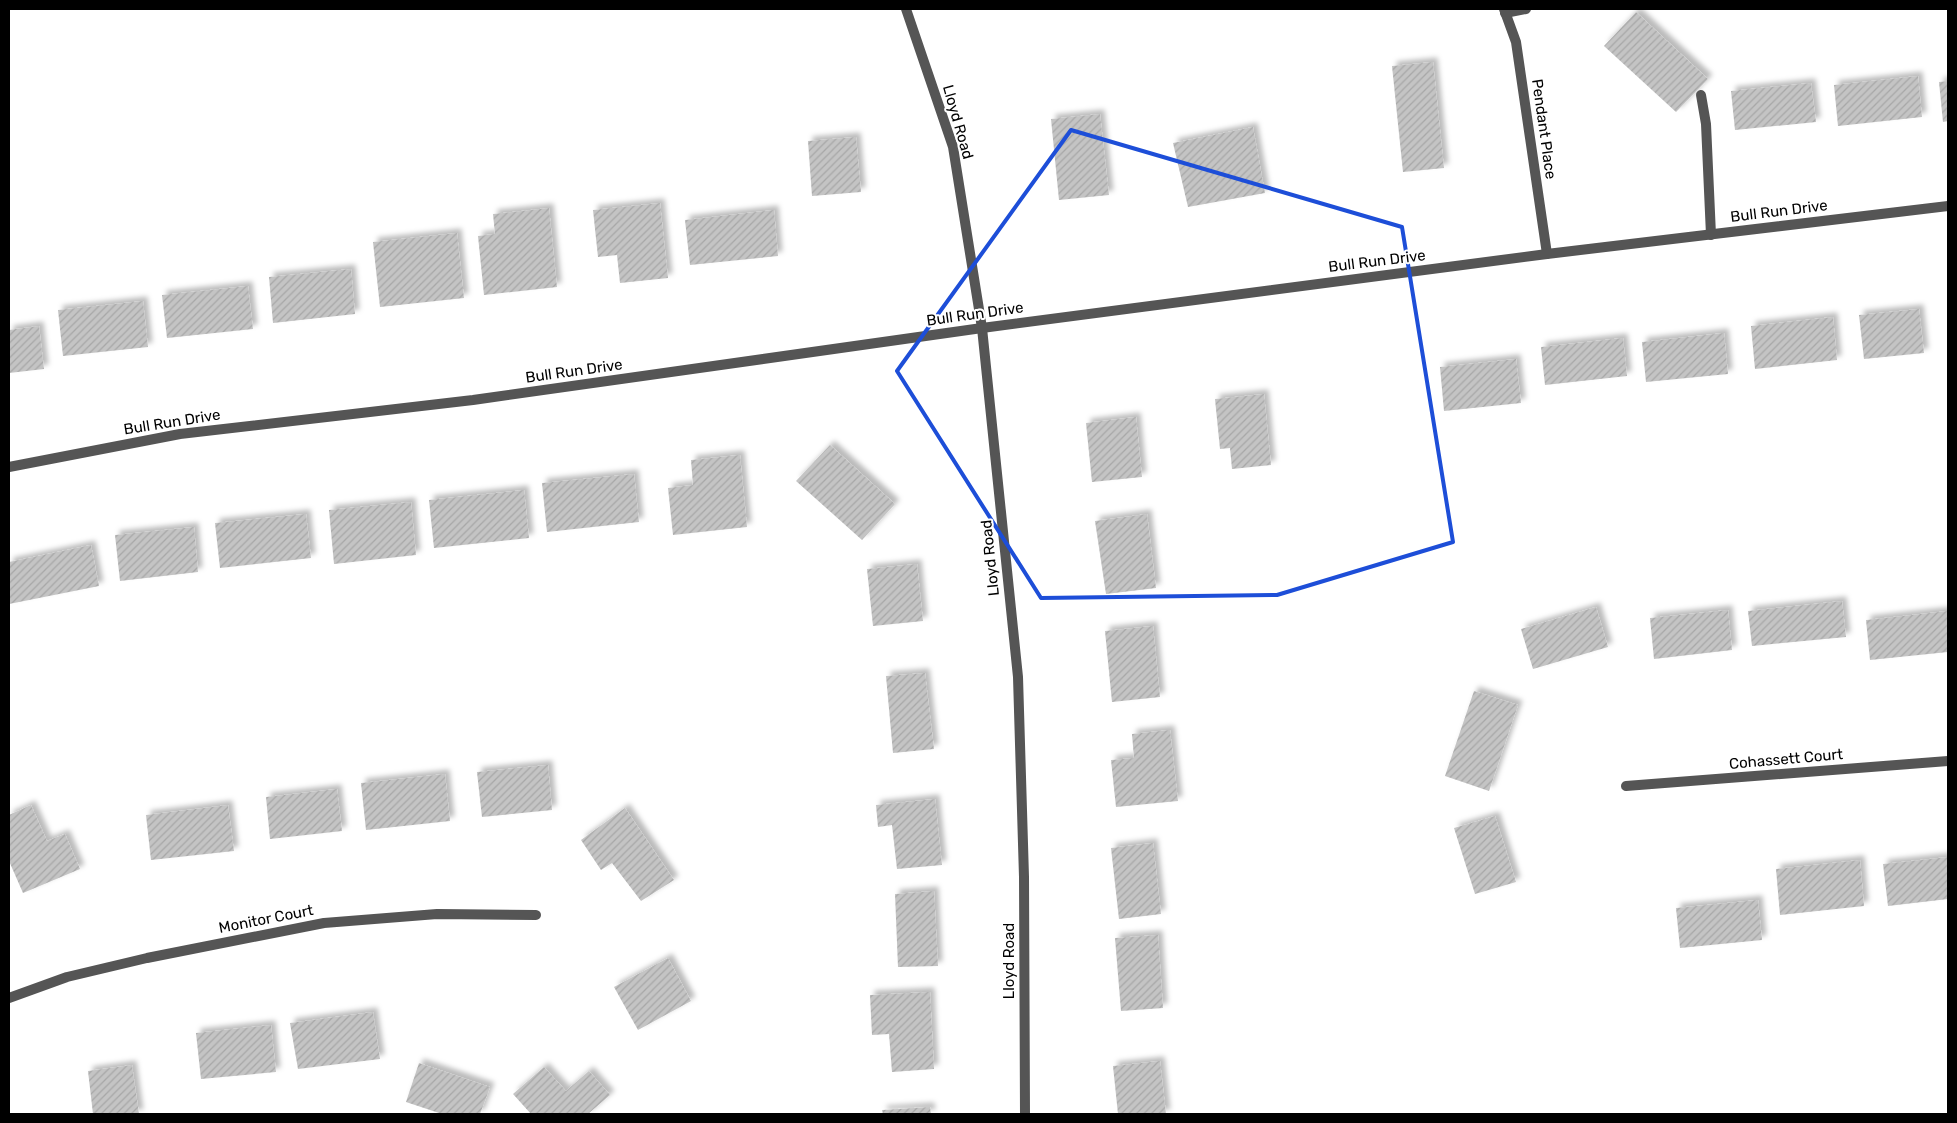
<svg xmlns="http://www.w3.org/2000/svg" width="1957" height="1123" font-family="Rubik,sans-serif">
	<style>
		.building { fill: url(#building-hatch); filter: url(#shadow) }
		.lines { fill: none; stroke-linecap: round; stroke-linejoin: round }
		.service { stroke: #555; stroke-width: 10 }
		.minor { stroke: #555; stroke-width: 10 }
		.marked { fill: none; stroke: #1d4ed8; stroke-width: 4; stroke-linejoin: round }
		.labels { text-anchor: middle; stroke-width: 4; stroke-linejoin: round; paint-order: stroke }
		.street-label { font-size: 15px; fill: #000; stroke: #fff }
	</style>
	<defs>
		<pattern id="building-hatch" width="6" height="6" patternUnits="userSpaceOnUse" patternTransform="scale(1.25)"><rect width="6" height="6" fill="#c4c4c4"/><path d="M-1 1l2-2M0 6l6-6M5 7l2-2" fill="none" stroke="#a7a7a7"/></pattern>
		<filter id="shadow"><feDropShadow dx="4.5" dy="-4.5" stdDeviation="2.5" flood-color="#0004"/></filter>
	</defs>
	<rect width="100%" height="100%" fill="#fff"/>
	<g class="building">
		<polygon points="1636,12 1708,79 1676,112 1604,46"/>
		<polygon points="1433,62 1444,168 1403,172 1392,66"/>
		<polygon points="1918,76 1922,117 1838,126 1834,85"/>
		<polygon points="1948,81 1948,121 1943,122 1939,82"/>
		<polygon points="1811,83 1816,122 1735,130 1731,91"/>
		<polygon points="1100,114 1109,195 1059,200 1051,119"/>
		<polygon points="1253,127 1265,193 1188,207 1173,143"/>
		<polygon points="856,137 861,192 812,196 808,141"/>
		<polygon points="660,203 668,278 620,283 617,255 598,257 593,210"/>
		<polygon points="549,208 557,287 484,295 478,236 495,234 493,214"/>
		<polygon points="774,210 778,256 690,265 685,220"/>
		<polygon points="457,233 464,298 380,307 373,242"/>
		<polygon points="351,269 355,314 273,323 269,277"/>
		<polygon points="248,286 253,329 167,338 162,295"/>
		<polygon points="143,301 148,347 63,356 58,310"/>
		<polygon points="1919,309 1924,353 1864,359 1859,315"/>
		<polygon points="1833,317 1837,360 1755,369 1751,326"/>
		<polygon points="39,326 44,369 9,373 9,330"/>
		<polygon points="1724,333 1728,374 1646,382 1642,342"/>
		<polygon points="1623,338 1627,376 1545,385 1541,347"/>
		<polygon points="1516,359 1521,403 1444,411 1440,367"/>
		<polygon points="1264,394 1271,465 1232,469 1230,448 1220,449 1215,399"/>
		<polygon points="1136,417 1142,477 1092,482 1086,423"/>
		<polygon points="830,445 895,504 862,540 796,481"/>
		<polygon points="740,455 747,527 673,535 668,488 693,485 691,460"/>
		<polygon points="634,474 639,522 547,532 542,483"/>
		<polygon points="524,490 529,538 434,548 429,500"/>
		<polygon points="411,502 416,555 334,564 329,510"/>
		<polygon points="306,514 311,558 220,568 215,523"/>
		<polygon points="1147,514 1156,588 1106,594 1095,521"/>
		<polygon points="194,527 198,572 120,581 115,535"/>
		<polygon points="91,545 99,586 9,604 9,562"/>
		<polygon points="917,564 923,621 873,626 867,569"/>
		<polygon points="1842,601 1846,637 1752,646 1748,611"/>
		<polygon points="1596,607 1608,647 1533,669 1521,629"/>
		<polygon points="1728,610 1732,650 1654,659 1650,618"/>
		<polygon points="1948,611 1948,652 1870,660 1866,620"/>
		<polygon points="1153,626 1160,697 1112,702 1105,631"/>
		<polygon points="925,673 934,749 893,753 886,676"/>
		<polygon points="1474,691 1518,705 1489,791 1445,776"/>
		<polygon points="1170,730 1178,801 1116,807 1111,760 1134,758 1132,734"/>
		<polygon points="548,765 552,810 482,817 477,772"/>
		<polygon points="445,774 450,821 366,830 361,783"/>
		<polygon points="337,789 342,831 270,839 266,797"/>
		<polygon points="935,799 942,865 897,869 892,825 878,827 876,805"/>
		<polygon points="31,805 47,841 65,834 80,869 23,893 9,861 9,815"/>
		<polygon points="228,805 234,851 151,860 146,815"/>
		<polygon points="625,808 674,880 641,901 612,863 601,870 581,840"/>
		<polygon points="1495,816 1516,882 1475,894 1454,828"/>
		<polygon points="1153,843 1161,914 1119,919 1111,848"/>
		<polygon points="1948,857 1948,899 1888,906 1883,864"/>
		<polygon points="1860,860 1864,906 1780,915 1776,869"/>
		<polygon points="934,891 938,966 898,967 895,894"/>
		<polygon points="1758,900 1762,940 1680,948 1676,908"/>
		<polygon points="1158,935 1163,1008 1121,1011 1115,938"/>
		<polygon points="668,958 691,1001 638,1030 614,987"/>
		<polygon points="930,992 934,1069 892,1072 889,1034 872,1035 870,995"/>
		<polygon points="373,1012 380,1059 298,1069 290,1023"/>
		<polygon points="271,1025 276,1072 201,1079 196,1033"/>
		<polygon points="1160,1061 1166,1114 1118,1114 1113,1066"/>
		<polygon points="419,1063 490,1087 480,1114 442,1114 406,1102"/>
		<polygon points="132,1065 139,1114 93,1114 88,1071"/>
		<polygon points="544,1067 566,1091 589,1071 610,1095 588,1114 531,1114 513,1094"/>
		<polygon points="930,1107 931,1114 883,1114 882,1110"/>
	</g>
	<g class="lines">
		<g class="service">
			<polyline points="1505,13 1526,9"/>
			<polyline points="1701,95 1706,124 1711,235"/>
		</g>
		<g class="minor">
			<polyline points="906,9 953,147 982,328 1018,677 1024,877 1025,1114"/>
			<polyline points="1504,9 1516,42 1547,254"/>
			<polyline points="9,467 180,434 473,400 982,328 1547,254 1948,206"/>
			<polyline points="1626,786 1948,761"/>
			<polyline points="9,998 67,977 147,958 324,923 437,914 536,915"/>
		</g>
	</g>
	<path class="marked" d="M1071 130 1402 227 1453 542 1277 595 1041 598 897 371Z"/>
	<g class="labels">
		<g class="street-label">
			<text transform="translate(958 122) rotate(74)" y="5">Lloyd Road</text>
			<text transform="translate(1544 129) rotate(82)" y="5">Pendant Place</text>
			<text transform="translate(1779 211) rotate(-7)" y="5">Bull Run Drive</text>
			<text transform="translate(1377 261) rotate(-7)" y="5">Bull Run Drive</text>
			<text transform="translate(975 314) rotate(-8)" y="5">Bull Run Drive</text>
			<text transform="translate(574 371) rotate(-8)" y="5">Bull Run Drive</text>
			<text transform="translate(172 422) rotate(-9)" y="5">Bull Run Drive</text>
			<text transform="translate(990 558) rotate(-96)" y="5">Lloyd Road</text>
			<text transform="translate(1786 759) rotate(-5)" y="5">Cohassett Court</text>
			<text transform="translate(266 919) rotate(-11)" y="5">Monitor Court</text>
			<text transform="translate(1009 961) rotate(-90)" y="5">Lloyd Road</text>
		</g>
	</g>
	<rect width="1957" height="1123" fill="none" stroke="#000000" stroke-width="20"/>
</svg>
